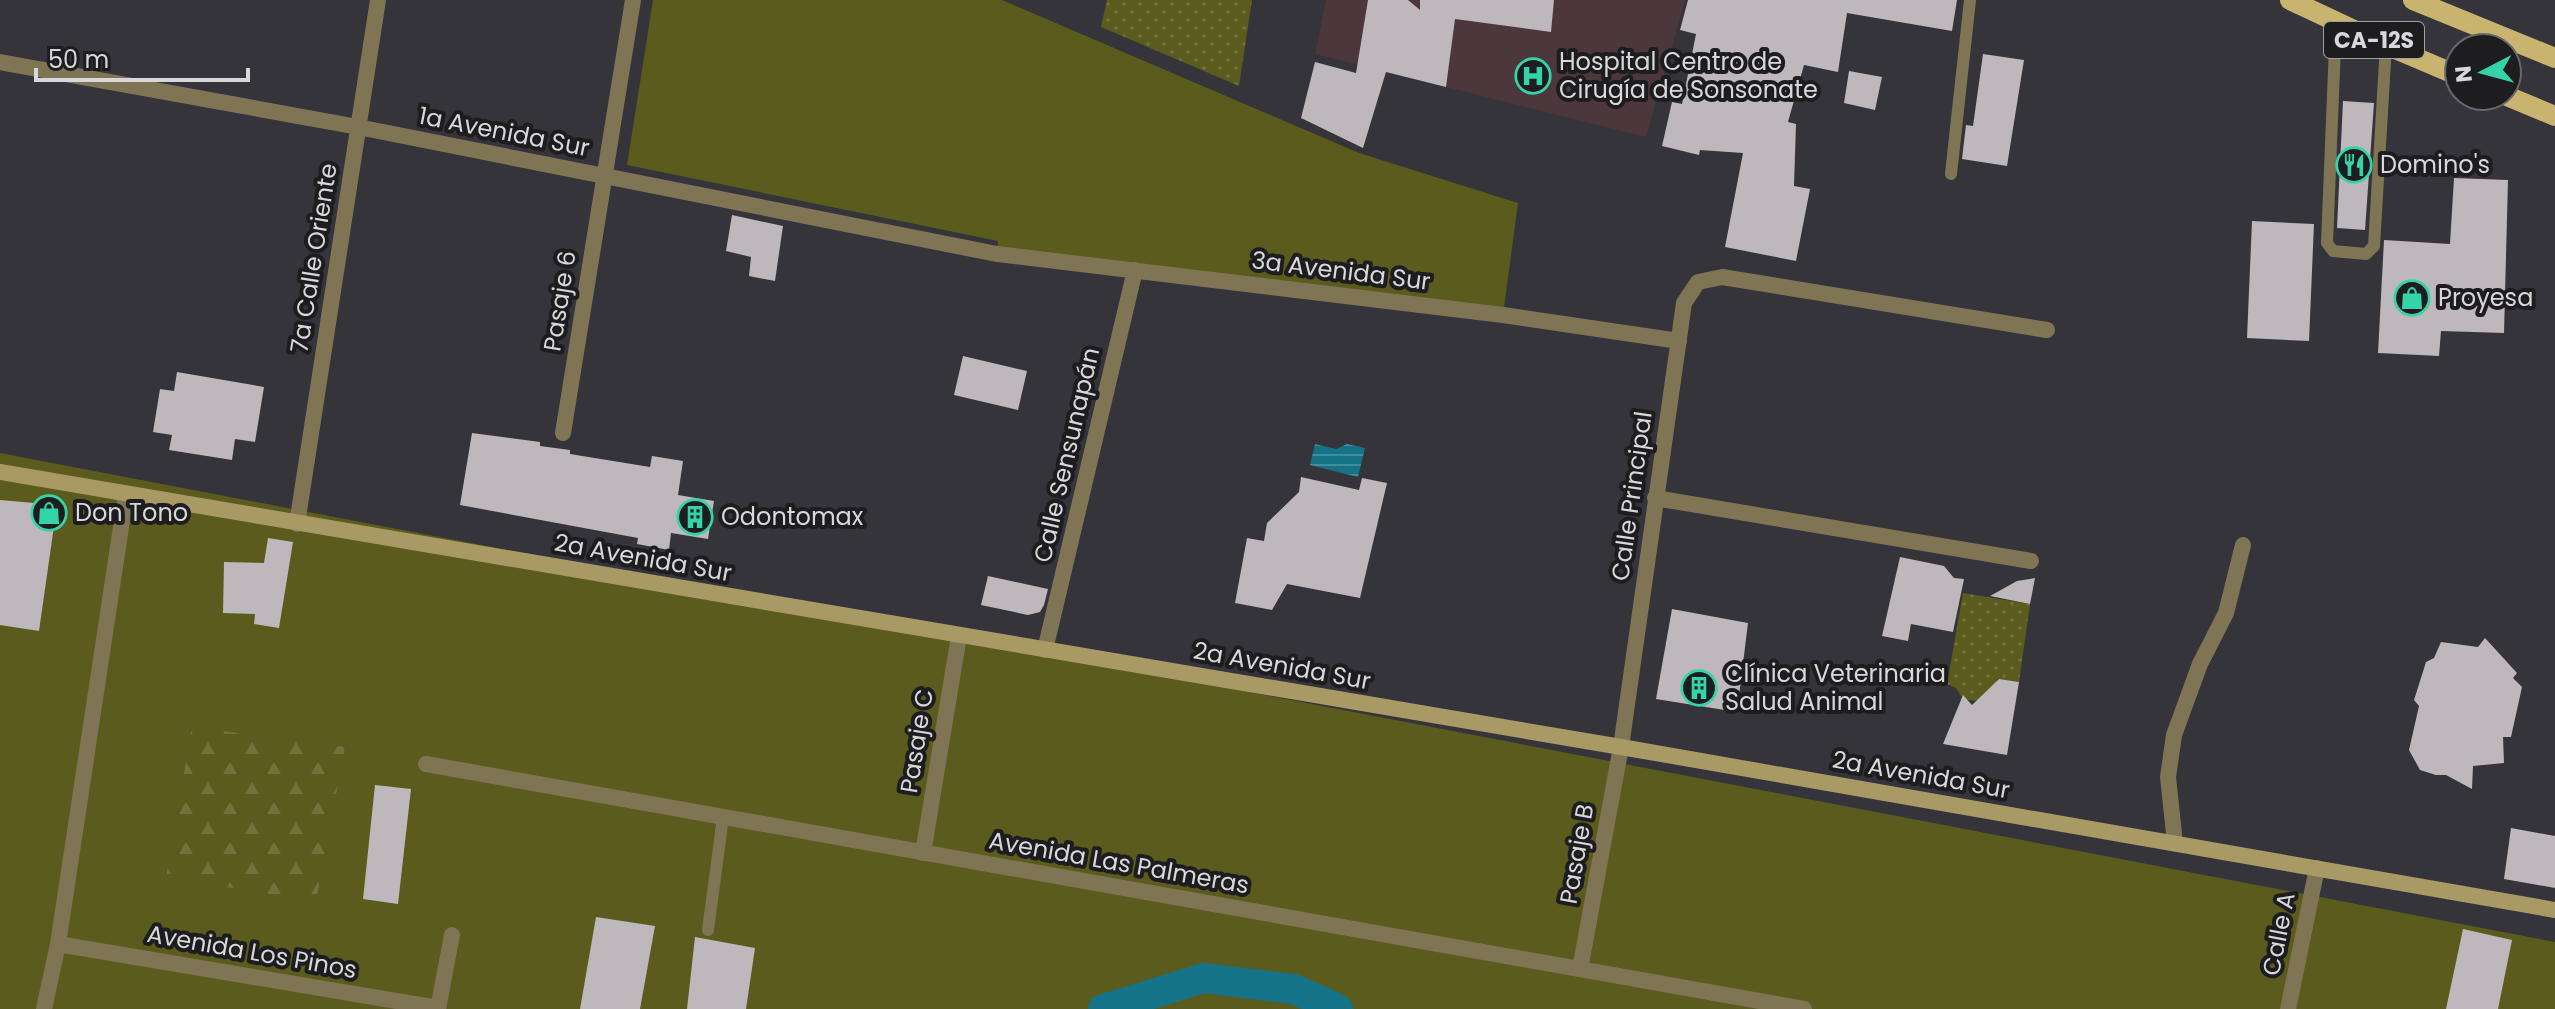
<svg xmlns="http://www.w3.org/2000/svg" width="2555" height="1009" font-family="Poppins,sans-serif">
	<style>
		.medical { fill: #4b373c }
		.green { fill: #5a5b1d }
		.forest { fill: url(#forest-firs) }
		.garden { fill: url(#garden-dots) }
		.water { fill: url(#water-rules) }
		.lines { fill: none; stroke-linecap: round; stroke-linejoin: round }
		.canal { stroke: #147387; stroke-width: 30 }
		.building { fill: #beb7bb }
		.lane { stroke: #7f7555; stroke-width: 12 }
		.street { stroke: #7f7555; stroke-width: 16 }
		.secondary { stroke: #a99964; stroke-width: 16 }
		.primary { stroke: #c9b46f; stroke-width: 20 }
		.labels { text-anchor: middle; stroke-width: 8; stroke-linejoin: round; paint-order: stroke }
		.shield { fill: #1d1c1f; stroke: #a0a0a3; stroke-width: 2 }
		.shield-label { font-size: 22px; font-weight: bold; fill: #d8d8db }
		.poi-label { font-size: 24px; fill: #d8d8db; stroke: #1d1c1f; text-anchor: start }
		.street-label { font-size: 24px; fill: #d8d8db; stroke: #1d1c1f }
	</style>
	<defs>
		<pattern id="forest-firs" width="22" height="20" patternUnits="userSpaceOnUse" patternTransform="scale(2)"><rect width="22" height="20" fill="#5a5b1d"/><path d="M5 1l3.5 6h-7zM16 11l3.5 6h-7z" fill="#71723d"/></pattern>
		<pattern id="garden-dots" width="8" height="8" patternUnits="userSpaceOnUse" patternTransform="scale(2)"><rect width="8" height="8" fill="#5a5b1d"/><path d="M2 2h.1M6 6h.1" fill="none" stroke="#71723d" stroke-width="1.8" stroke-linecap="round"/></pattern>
		<pattern id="water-rules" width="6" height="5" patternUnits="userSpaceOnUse" patternTransform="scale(2)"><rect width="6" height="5" fill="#147387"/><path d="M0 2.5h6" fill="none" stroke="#418d9d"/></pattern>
	</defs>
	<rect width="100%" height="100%" fill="#35343a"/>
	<polygon class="medical" points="1326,0 1685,0 1646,137 1315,54"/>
	<g class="green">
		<polygon points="653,0 1002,0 1359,153 1518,203 1503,315 997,254 998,241 627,165"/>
		<polygon points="0,453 2555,942 2555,1009 0,1009"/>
	</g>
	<polygon class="forest" points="192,727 345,747 316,901 166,878"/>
	<g class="garden">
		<polygon points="1107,0 1252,0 1239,86 1101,27"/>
		<polygon points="1963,593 2030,604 2019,682 1997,679 1994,693 1976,701 1963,699 1956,688 1947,684"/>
	</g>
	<polygon class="water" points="1315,444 1336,449 1347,444 1365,448 1358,477 1310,465"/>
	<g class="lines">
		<polyline class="canal" points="1103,1009 1204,978 1294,989 1338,1009"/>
	</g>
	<g class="building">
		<polygon points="1368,0 1408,0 1420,10 1420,0 1554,0 1551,32 1455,19 1446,87 1386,72 1363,148 1301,118 1315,62 1356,73"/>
		<polygon points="1688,0 1957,0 1952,31 1847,13 1838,72 1804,65 1788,122 1796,124 1794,186 1810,189 1796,261 1725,247 1743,153 1700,150 1699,155 1662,146 1672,102 1682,104 1696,34 1680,30"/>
		<polygon points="1983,54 2024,60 2007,166 1962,159 1966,125 1973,126"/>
		<polygon points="1849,71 1882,77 1875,110 1844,103"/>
		<polygon points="2343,101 2374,103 2365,230 2337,228"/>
		<polygon points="2454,178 2508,180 2504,333 2441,331 2439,356 2378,353 2384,240 2450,244"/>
		<polygon points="732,215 783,226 775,281 749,276 751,257 726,251"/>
		<polygon points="2252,221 2314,224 2309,341 2247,338"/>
		<polygon points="963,356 1027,371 1018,410 954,395"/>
		<polygon points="177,372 264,387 255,442 235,439 232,460 169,450 172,435 153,432 160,389 174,391"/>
		<polygon points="472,433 540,442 540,446 570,450 570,454 650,467 652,456 683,461 678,495 714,501 708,539 671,533 669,550 637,544 638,538 460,505"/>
		<polygon points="1301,477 1359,490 1362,478 1387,483 1360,598 1287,584 1272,610 1235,603 1247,538 1264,541 1267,523 1299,492"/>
		<polygon points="0,500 57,505 39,631 0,625"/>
		<polygon points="268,538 293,542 279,628 254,624 255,614 223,613 224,562 264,563"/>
		<polygon points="1900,557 1944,566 1954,578 1964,579 1953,632 1911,624 1908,641 1882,636"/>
		<polygon points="988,576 1048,589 1044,605 1040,612 1028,615 981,605"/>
		<polygon points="2035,578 2030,604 1990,596 2017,581"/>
		<polygon points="1672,609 1748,623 1737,712 1656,699"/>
		<polygon points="2485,638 2517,673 2513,678 2522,687 2511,737 2503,737 2504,763 2473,766 2472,789 2446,775 2436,775 2420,770 2409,750 2419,706 2414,700 2426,662 2434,658 2441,642 2478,647"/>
		<polygon points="1999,679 2019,682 2007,755 1943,744 1963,695 1972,705"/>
		<polygon points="375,785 411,789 398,904 363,899"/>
		<polygon points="2511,828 2555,836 2555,888 2504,879"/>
		<polygon points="596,917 655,926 640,1009 580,1009"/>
		<polygon points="2463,929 2512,940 2498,1009 2446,1009"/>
		<polygon points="695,937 755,948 746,1009 687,1009"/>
	</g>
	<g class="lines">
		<g class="lane">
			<polyline points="2336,21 2327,243 2333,251 2366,254 2374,246 2386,45"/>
			<polyline points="1951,174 1970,0"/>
			<polyline points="708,930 723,817"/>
		</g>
		<g class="street">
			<polyline points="0,62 358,127 997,254 1503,315 1679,341"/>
			<polyline points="563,433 633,0"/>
			<polyline points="1655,498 2031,561"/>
			<polyline points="297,524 378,0"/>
			<polyline points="1045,650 1135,270"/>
			<polyline points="426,764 1804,1009"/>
			<polyline points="2175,843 2168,777 2174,735 2200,664 2226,613 2243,545"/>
			<polyline points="923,853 959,636"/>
			<polyline points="58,944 438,1008"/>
			<polyline points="1580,969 1621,747 1684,303 1698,282 1722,277 2047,330"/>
			<polyline points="44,1009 58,944 126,494"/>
			<polyline points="438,1009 452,935"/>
			<polyline points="2288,1009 2317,868"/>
		</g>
		<polyline class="secondary" points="0,472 1621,747 2555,910"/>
		<g class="primary">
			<polyline points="2290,0 2386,45 2459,76"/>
			<polyline points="2413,0 2555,58"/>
			<polyline points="2507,96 2555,116"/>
		</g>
	</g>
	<defs>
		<symbol id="hospital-ring" viewBox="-11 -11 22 22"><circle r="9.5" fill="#1d1c1f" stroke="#34d4a8" stroke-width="1.5"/><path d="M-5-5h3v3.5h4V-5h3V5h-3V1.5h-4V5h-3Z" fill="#34d4a8"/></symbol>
		<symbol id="restaurant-ring" viewBox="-11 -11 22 22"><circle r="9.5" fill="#1d1c1f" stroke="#34d4a8" stroke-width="1.5"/><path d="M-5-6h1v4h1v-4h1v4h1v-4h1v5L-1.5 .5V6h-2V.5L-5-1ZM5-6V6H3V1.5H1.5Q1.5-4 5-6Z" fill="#34d4a8"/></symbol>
		<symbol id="shop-ring" viewBox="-11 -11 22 22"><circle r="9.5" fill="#1d1c1f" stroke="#34d4a8" stroke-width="1.5"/><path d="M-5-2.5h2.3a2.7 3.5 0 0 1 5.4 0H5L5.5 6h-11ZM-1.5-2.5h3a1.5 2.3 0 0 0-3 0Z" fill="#34d4a8"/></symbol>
		<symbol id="building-ring" viewBox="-11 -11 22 22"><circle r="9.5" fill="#1d1c1f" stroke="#34d4a8" stroke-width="1.5"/><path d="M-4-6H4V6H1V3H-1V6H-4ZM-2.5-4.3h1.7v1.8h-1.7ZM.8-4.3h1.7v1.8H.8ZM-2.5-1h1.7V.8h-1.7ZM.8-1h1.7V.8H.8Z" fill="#34d4a8"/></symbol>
	</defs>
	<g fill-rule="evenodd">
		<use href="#hospital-ring" x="1513" y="56" width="40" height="40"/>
		<use href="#restaurant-ring" x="2334" y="145" width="40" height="40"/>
		<use href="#shop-ring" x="2392" y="278" width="40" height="40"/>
		<use href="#shop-ring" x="29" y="493" width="40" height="40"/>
		<use href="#building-ring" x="675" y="497" width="40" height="40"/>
		<use href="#building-ring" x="1679" y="668" width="40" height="40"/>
	</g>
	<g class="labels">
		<rect class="shield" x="2324" y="22" width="100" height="36" rx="6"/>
		<g class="shield-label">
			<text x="2374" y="48">CA-12S</text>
		</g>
		<g class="poi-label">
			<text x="1559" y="70">Hospital Centro de<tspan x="1559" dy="28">Cirugía de Sonsonate</tspan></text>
			<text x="2380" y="173">Domino's</text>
			<text x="2438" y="306">Proyesa</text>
			<text x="75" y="521">Don Tono</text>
			<text x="721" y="525">Odontomax</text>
			<text x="1725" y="682">Clínica Veterinaria<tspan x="1725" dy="28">Salud Animal</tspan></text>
		</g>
		<g class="street-label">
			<text transform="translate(504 132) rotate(11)" y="8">1a Avenida Sur</text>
			<text transform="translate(314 258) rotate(-81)" y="8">7a Calle Oriente</text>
			<text transform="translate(1341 271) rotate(7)" y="8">3a Avenida Sur</text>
			<text transform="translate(560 301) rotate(-81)" y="8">Pasaje 6</text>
			<text transform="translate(1067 455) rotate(-77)" y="8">Calle Sensunapán</text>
			<text transform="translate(1632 496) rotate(-82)" y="8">Calle Principal</text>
			<text transform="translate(643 558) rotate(10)" y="8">2a Avenida Sur</text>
			<text transform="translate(1282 666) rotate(10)" y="8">2a Avenida Sur</text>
			<text transform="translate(917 741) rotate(-81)" y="8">Pasaje C</text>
			<text transform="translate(1921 775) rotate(10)" y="8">2a Avenida Sur</text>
			<text transform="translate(1577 854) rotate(-80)" y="8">Pasaje B</text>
			<text transform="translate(1119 863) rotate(10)" y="8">Avenida Las Palmeras</text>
			<text transform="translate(2279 934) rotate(-79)" y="8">Calle A</text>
			<text transform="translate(252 952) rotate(10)" y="8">Avenida Los Pinos</text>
		</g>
	</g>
	<g transform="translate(2483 72) rotate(264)"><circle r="38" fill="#1d1c1f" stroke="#68676a" stroke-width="2"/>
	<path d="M0-6L14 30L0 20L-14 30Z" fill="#34d4a8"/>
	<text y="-12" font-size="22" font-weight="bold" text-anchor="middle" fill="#d8d8db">N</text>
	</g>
	<path d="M36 68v12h212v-12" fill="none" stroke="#d8d8db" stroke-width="4"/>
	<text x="48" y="68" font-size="24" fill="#d8d8db" stroke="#1d1c1f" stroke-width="6" paint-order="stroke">50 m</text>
</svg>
